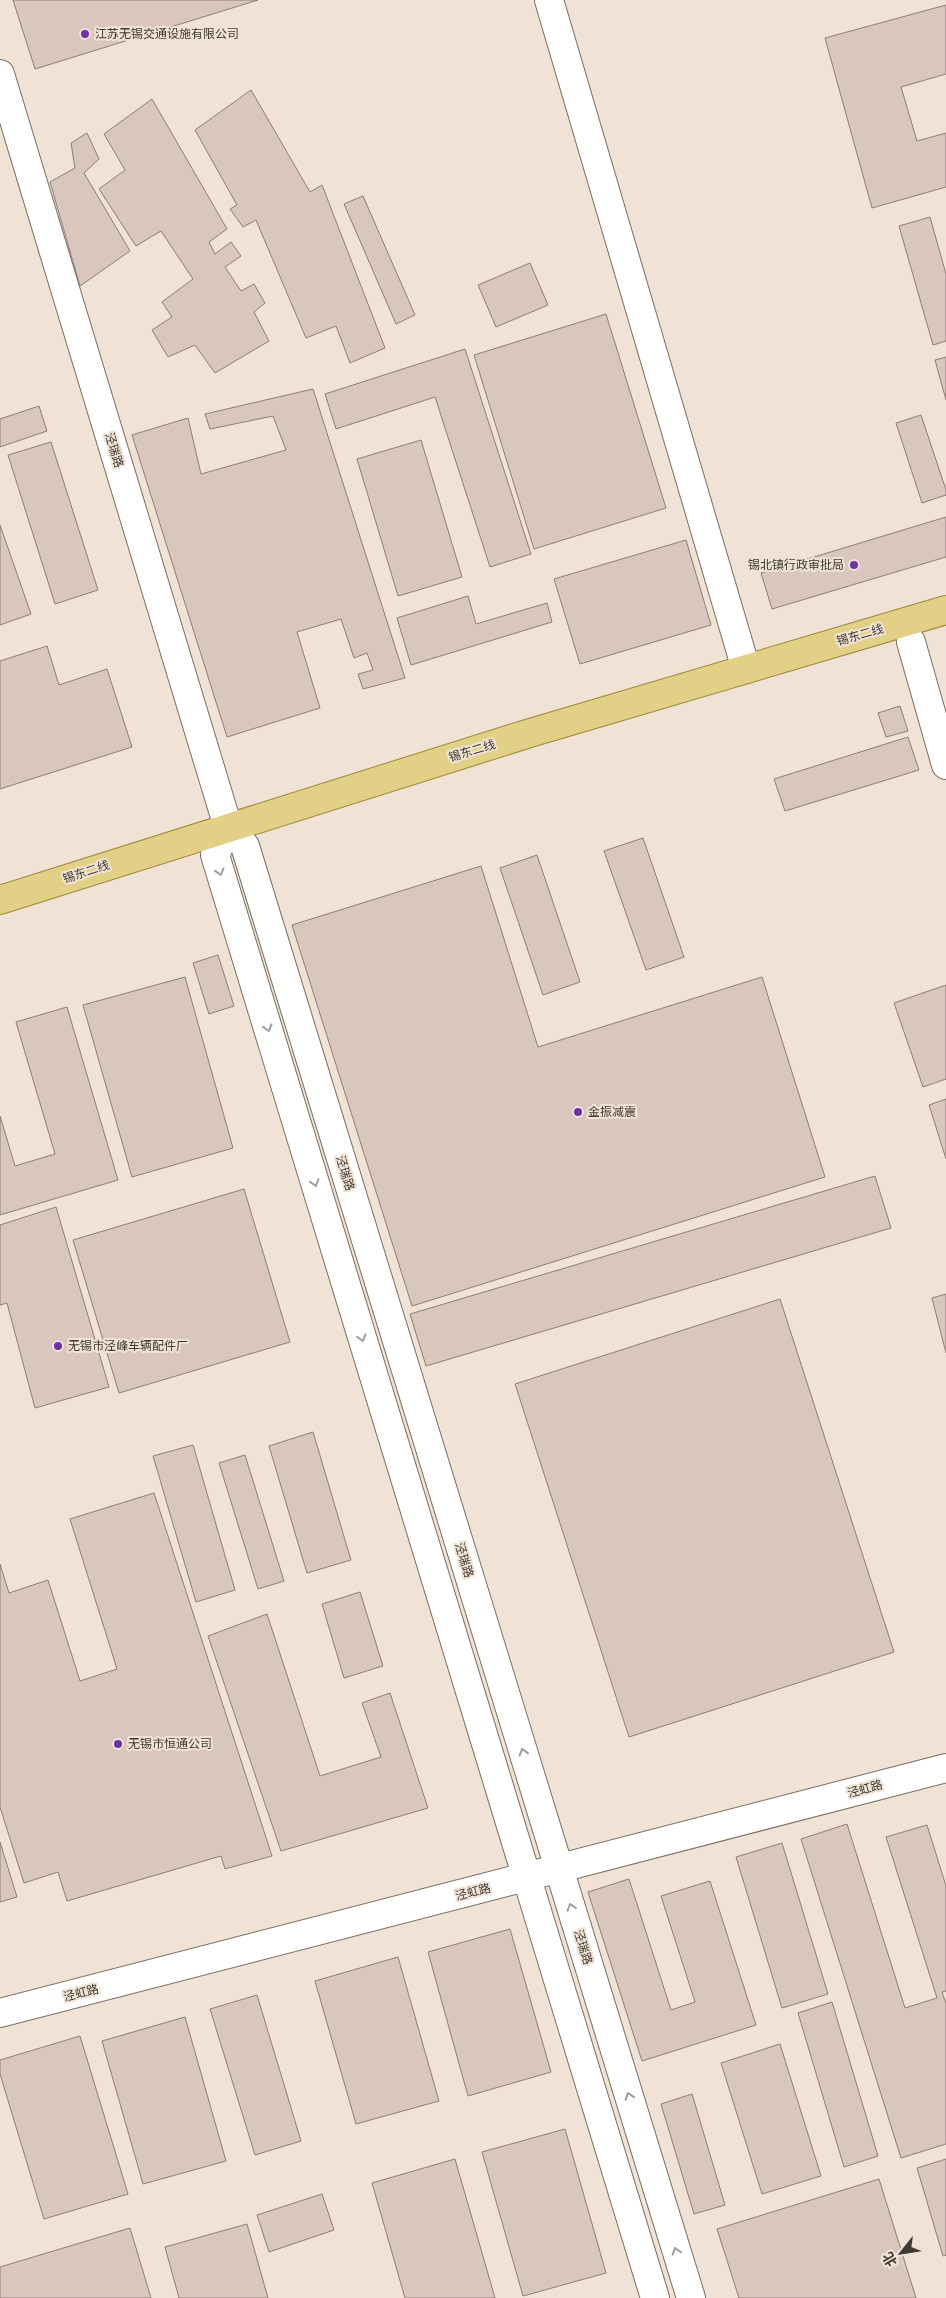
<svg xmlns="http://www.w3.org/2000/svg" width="946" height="2298" font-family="'Varela Round','Noto Sans SC',sans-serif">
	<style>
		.building { fill: #d9c6bf; stroke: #8e7d76 }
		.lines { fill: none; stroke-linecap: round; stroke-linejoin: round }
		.minor-casing { stroke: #796e62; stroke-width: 30 }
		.major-casing { stroke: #9c8736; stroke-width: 30 }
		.minor { stroke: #fff; stroke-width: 28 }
		.major { stroke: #e2d087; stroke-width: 28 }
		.oneway { stroke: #9f9c9a }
		.poi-dot { fill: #6b32a9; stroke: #f0e3d5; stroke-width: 2 }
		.labels { text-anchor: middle; stroke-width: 4; stroke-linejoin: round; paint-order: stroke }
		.poi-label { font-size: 12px; fill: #3f3a35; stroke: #f0e3d5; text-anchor: start }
		.street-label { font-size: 12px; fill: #3f3a35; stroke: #f0e3d5 }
	</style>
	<rect width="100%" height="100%" fill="#f0e3d5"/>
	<g class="building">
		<polygon points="13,0 258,0 35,69"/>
		<polygon points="946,5 946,74 901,87 917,141 946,133 946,187 872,208 825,38"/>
		<polygon points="251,90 310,192 322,185 385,348 350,363 336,326 306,338 256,220 243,227 230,209 237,205 195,130"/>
		<polygon points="152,99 227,229 209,242 215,254 231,242 241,256 225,267 241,291 254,284 265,303 254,312 269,341 215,373 195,345 168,357 152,330 172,317 162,302 193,279 161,231 136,246 99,189 125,170 104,134"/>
		<polygon points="87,133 99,159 84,173 130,251 80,286 50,182 75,168 71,143"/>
		<polygon points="363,196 415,315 396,324 344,204"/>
		<polygon points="930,217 946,274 946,341 933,345 899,226"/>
		<polygon points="530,263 548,305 496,327 478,285"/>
		<polygon points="606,314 666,508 534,549 474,355"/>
		<polygon points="465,349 531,554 490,567 435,397 336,429 325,394"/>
		<polygon points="946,357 946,400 935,360"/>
		<polygon points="313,389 405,678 363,689 358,674 373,670 367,653 354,658 341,619 297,632 320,708 227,737 132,435 188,418 201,474 286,450 273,416 210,429 205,414"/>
		<polygon points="39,406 47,431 0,447 0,419"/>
		<polygon points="921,415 946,490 946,495 922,503 896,423"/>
		<polygon points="421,440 462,577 398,596 357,459"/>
		<polygon points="51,442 98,590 55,604 8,455"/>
		<polygon points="946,517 946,557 772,609 761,573"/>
		<polygon points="0,525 31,614 0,625"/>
		<polygon points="686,540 711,625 580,664 554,579"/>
		<polygon points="468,596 476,624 547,603 552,622 411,665 397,618"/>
		<polygon points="47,646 59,685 107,669 132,747 0,789 0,661"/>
		<polygon points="900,706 908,731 886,737 878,713"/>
		<polygon points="908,737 919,770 785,811 774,779"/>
		<polygon points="643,838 684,957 646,970 604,851"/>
		<polygon points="537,855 580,982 543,995 500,868"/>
		<polygon points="481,866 538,1047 762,977 825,1177 412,1306 292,925"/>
		<polygon points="218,955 234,1006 209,1014 193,963"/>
		<polygon points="185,977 233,1148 132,1177 83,1005"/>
		<polygon points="946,985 946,1079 923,1087 894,1003"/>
		<polygon points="67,1007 118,1180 0,1215 0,1116 15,1166 55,1154 16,1022"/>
		<polygon points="946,1099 946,1159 929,1105"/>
		<polygon points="875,1176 891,1228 426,1366 410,1314"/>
		<polygon points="244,1189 290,1342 119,1393 73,1240"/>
		<polygon points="56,1207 109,1387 35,1408 7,1303 0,1305 0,1225"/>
		<polygon points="946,1294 946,1353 932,1298"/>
		<polygon points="780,1299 894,1652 629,1737 515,1384"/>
		<polygon points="313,1432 351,1560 307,1573 269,1446"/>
		<polygon points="193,1445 235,1590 196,1602 153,1456"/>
		<polygon points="245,1455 284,1581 258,1589 219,1463"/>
		<polygon points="154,1493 272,1856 225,1869 221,1856 67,1901 58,1872 24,1883 0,1807 0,1564 9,1593 48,1580 80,1681 117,1669 70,1519"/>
		<polygon points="360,1592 383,1666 344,1678 322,1604"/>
		<polygon points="267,1614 320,1776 381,1757 362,1703 390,1693 428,1808 281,1851 208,1636"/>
		<polygon points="847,1824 905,2008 937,1998 886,1837 927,1825 946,1886 946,1991 942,1992 946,2004 946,2144 901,2158 801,1839"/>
		<polygon points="0,1842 17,1897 0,1902"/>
		<polygon points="782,1843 828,1994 782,2008 736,1857"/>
		<polygon points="629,1879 671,2010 695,2002 661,1896 710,1881 756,2025 642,2061 588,1892"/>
		<polygon points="510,1929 551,2072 468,2096 428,1952"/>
		<polygon points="398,1957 439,2101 356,2124 315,1981"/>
		<polygon points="257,1995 301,2141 255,2155 210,2009"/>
		<polygon points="832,2002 878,2156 844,2167 798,2013"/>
		<polygon points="185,2017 226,2161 143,2184 102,2041"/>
		<polygon points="80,2036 128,2194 44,2219 0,2074 0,2060"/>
		<polygon points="780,2044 821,2176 762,2194 721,2063"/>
		<polygon points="692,2094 725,2205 694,2214 661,2104"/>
		<polygon points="565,2129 606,2273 523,2296 482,2152"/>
		<polygon points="455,2159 495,2298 405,2298 372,2183"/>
		<polygon points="946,2159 946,2255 943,2256 917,2168"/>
		<polygon points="879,2179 916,2298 739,2298 717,2229"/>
		<polygon points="322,2194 334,2230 269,2252 257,2215"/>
		<polygon points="247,2224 268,2298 179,2298 165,2247"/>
		<polygon points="130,2228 151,2298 0,2298 0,2267"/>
	</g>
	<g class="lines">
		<defs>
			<g id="minor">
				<polyline points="549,0 746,669"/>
				<polyline points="0,74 228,827 245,846 691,2298"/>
				<polyline points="911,642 946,765"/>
				<polyline points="228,827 215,855 655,2298"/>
				<polyline points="0,2013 946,1768"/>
			</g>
			<polyline id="major" points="0,900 530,733 946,610"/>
		</defs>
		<use href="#minor" class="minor-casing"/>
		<use href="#major" class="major-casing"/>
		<use href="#minor" class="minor"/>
		<use href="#major" class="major"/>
	</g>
	<defs><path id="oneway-chevron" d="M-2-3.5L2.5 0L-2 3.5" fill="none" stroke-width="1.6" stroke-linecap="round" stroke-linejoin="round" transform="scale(1.25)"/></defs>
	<g class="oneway">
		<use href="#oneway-chevron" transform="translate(220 872) rotate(73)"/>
		<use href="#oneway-chevron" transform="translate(268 1028) rotate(73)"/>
		<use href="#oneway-chevron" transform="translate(315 1183) rotate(73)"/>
		<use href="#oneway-chevron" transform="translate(362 1338) rotate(73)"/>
		<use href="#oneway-chevron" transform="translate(523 1752) rotate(-107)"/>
		<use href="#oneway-chevron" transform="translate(571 1907) rotate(-107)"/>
		<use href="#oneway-chevron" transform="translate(629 2096) rotate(-107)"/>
		<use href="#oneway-chevron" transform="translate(676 2251) rotate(-107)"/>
	</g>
	<g class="poi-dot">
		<circle cx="85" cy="34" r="5"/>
		<circle cx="854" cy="565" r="5"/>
		<circle cx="578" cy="1112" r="5"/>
		<circle cx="58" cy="1346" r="5"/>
		<circle cx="118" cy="1744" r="5"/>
	</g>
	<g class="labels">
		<g class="poi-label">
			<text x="95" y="38">江苏无锡交通设施有限公司</text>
			<text x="844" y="569" text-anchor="end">锡北镇行政审批局</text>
			<text x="588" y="1116">金振减震</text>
			<text x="68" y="1350">无锡市泾峰车辆配件厂</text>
			<text x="128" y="1748">无锡市恒通公司</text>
		</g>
		<g class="street-label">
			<text transform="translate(114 450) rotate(73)" y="4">泾瑞路</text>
			<text transform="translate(860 635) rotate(-16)" y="4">锡东二线</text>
			<text transform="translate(472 751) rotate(-17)" y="4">锡东二线</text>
			<text transform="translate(86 872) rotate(-18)" y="4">锡东二线</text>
			<text transform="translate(345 1173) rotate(73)" y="4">泾瑞路</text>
			<text transform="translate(464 1560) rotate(73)" y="4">泾瑞路</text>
			<text transform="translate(865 1789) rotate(-15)" y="4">泾虹路</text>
			<text transform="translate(473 1892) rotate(-14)" y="4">泾虹路</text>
			<text transform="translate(583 1947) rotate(73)" y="4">泾瑞路</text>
			<text transform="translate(81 1993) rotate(-14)" y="4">泾虹路</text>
		</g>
	</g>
	<g transform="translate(901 2253) rotate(240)" stroke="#f0e3d5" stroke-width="4" paint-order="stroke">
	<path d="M0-4L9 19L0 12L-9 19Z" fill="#3f3a35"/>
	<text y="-8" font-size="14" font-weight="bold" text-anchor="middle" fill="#3f3a35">北</text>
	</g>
</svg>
